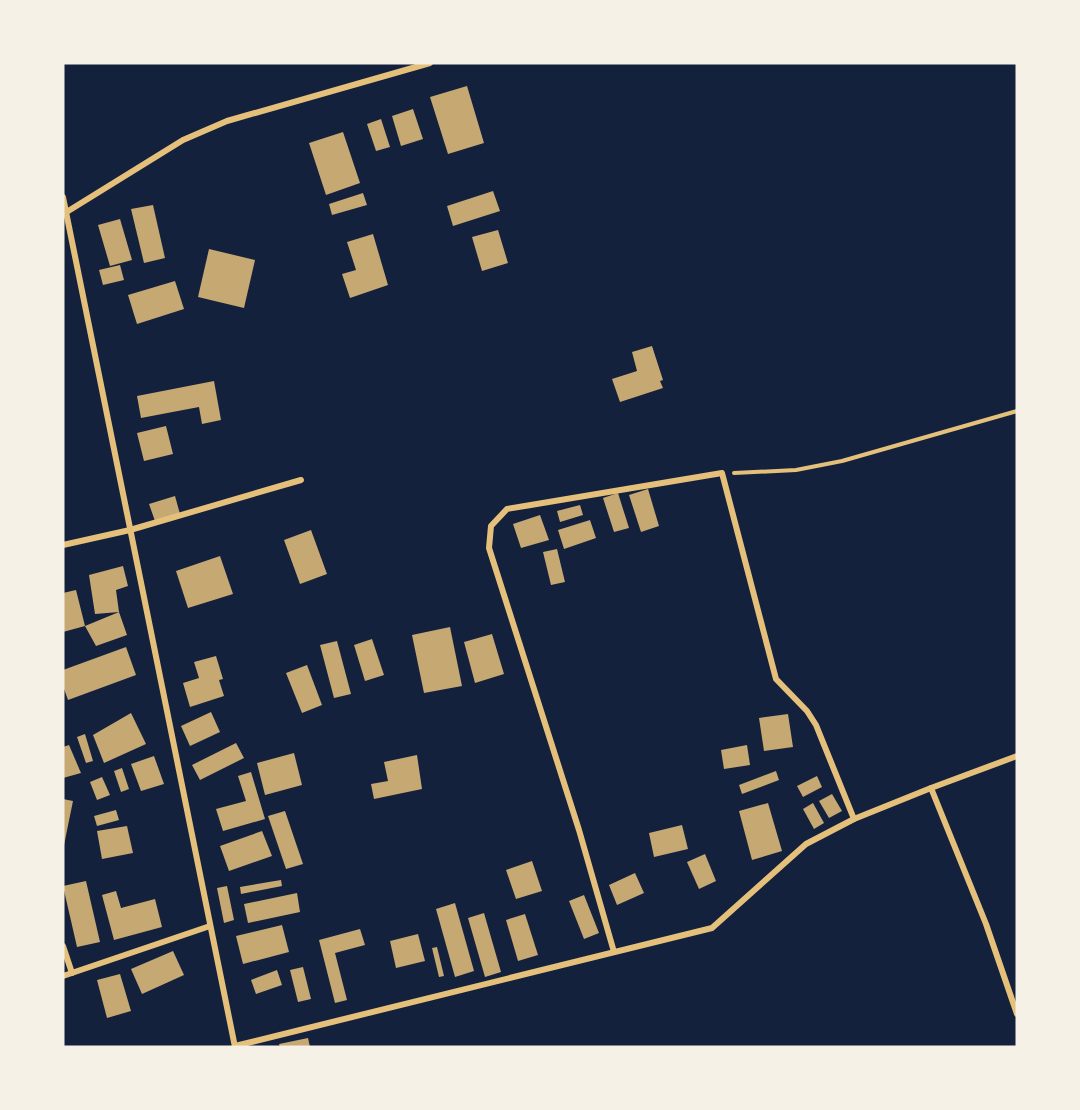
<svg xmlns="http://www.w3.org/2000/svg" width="1080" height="1110" font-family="Commissioner,sans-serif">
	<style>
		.building { fill: #c6a872 }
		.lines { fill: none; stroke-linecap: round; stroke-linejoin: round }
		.path { stroke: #e5c07b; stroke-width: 4 }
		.minor { stroke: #e5c07b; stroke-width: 6 }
	</style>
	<rect width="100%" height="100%" fill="#14213d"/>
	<g class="building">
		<polygon points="467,86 484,143 448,154 430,97"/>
		<polygon points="413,109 423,139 401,146 392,116"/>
		<polygon points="381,119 390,147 376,151 367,124"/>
		<polygon points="343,132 360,183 326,195 309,143"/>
		<polygon points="493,191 500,211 453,226 447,206"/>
		<polygon points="363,193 367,205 332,215 329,204"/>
		<polygon points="153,205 165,258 144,263 131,209"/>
		<polygon points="120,219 132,260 110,266 98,225"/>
		<polygon points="498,230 508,263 482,271 472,237"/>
		<polygon points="373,234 388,285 350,298 342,274 356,270 347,242"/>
		<polygon points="209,249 255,260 244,308 198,297"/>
		<polygon points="120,265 124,280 103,285 99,270"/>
		<polygon points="175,281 184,309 137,324 128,295"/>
		<polygon points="652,346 663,380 660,381 663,388 620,402 612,379 637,371 632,352"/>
		<polygon points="214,381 221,420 202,424 199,407 141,418 137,396"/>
		<polygon points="166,426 173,454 144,461 137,433"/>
		<polygon points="648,489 659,526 641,532 629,495"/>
		<polygon points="618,493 629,528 614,532 603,498"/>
		<polygon points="175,496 180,514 155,521 149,504"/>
		<polygon points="580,505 583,515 560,522 557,511"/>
		<polygon points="540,515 549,540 521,548 513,524"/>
		<polygon points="590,520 596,538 564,549 558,530"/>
		<polygon points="311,530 327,574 300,584 284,540"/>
		<polygon points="557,549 565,582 551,585 543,552"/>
		<polygon points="220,556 233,594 188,608 176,571"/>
		<polygon points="123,566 128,586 116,590 119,612 127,635 96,646 85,626 119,612 95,614 89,575"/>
		<polygon points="76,590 85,626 63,632 63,593"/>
		<polygon points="450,627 462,686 424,693 412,635"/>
		<polygon points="492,634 504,674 475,683 464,642"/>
		<polygon points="372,639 384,675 365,681 354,645"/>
		<polygon points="337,641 351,694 334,698 320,645"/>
		<polygon points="126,647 136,675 68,700 63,686 63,670"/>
		<polygon points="216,656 223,679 219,680 224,696 190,707 183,683 199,678 194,662"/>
		<polygon points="307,665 322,705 302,713 286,673"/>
		<polygon points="211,712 220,732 190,746 181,726"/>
		<polygon points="131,713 146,744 104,763 93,735"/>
		<polygon points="788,714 793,747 764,751 759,718"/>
		<polygon points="85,734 93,761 86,763 77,737"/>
		<polygon points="236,743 244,758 200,780 192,765"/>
		<polygon points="69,745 81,773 63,778 63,747"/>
		<polygon points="747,745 750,765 724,769 721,750"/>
		<polygon points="294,753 302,785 265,795 257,763"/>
		<polygon points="417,755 422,789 374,799 371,784 388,781 384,762"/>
		<polygon points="154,756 164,784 141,791 131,764"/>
		<polygon points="122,768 129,789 121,792 114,771"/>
		<polygon points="776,771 779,780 742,794 739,785"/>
		<polygon points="251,772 265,819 223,831 216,809 246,801 238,776"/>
		<polygon points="817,776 822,787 803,797 797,786"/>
		<polygon points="102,777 110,795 97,800 90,782"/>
		<polygon points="832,794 842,811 829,818 819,801"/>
		<polygon points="63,799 73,801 64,845 63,845"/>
		<polygon points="768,803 782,851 752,860 739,811"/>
		<polygon points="813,803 824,823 814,829 803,809"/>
		<polygon points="116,810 119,820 97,826 94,816"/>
		<polygon points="285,811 303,864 286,869 268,816"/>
		<polygon points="682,825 688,849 654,857 649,833"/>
		<polygon points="127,826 133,853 102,859 97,831"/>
		<polygon points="262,831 272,856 229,871 220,846"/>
		<polygon points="705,854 716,881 699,889 687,862"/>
		<polygon points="532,861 542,891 516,899 506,870"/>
		<polygon points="635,873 644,893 617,905 609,885"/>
		<polygon points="281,880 282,886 241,894 240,887"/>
		<polygon points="86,881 100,942 77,947 63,886"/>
		<polygon points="227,886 234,920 224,923 217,888"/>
		<polygon points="116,891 121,908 155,899 162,927 114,940 102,895"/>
		<polygon points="297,893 300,912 248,923 244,904"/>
		<polygon points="584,895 599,933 584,939 569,901"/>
		<polygon points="455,903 474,971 455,977 436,909"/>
		<polygon points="484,913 501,972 485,977 468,918"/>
		<polygon points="525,914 538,955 518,961 506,920"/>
		<polygon points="282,925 289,952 243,964 236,936"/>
		<polygon points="360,929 365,945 335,953 347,1000 335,1003 319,940"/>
		<polygon points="418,934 425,961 396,968 390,941"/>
		<polygon points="437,947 444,976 439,977 432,948"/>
		<polygon points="173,951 184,975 142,994 131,969"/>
		<polygon points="303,967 311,999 298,1002 290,970"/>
		<polygon points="277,970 282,985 256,994 251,980"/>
		<polygon points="120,974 131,1011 107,1018 97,980"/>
		<polygon points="308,1038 310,1047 280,1047 279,1044"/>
	</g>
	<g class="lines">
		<polyline class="path" points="734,473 796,470 842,461 1017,411"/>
		<g class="minor">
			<polyline points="63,197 235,1047"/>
			<polyline points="65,213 183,140 227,121 430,63"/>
			<polyline points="63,545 130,530 301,480"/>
			<polyline points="931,788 1017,756"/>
			<polyline points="63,946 72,973"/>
			<polyline points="614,952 579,830 489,548 491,526 507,509 722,473 776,679 807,711 816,725 854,819"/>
			<polyline points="63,976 210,926"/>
			<polyline points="235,1046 712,928 806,844 854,819 931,788 986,924 1017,1014"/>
		</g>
	</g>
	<rect width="1080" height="1110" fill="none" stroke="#f6f1e7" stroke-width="129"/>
</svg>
